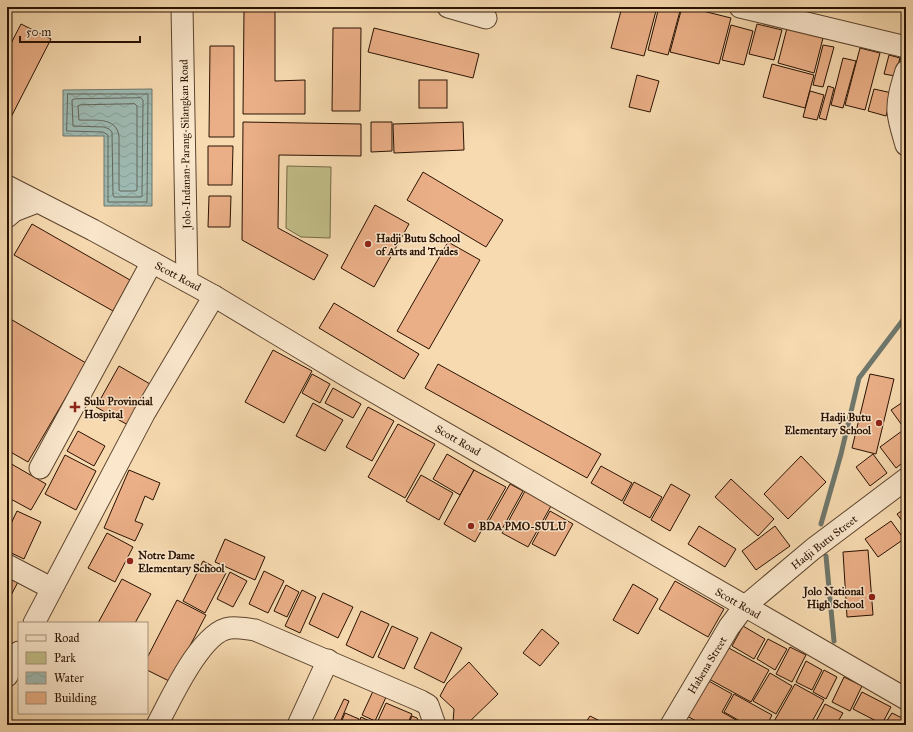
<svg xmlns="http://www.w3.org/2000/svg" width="913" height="732" font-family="'IM FELL Great Primer',serif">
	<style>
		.park { fill: #c1be88; stroke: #756845 }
		.water { fill: url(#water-waves); stroke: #6f776c }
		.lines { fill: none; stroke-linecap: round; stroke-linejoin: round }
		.shore { stroke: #64665a; stroke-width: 1 }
		.stream { stroke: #6f776c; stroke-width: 5 }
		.building { fill: #ebaf87; stroke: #291202 }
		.minor-casing { stroke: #5c442e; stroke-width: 23 }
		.minor { stroke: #fae7cc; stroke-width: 21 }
		.poi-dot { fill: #8f2418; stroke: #fae7cc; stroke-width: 1.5 }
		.labels { text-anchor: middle; stroke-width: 3; stroke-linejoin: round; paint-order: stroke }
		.street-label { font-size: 11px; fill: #291202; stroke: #fae7cc }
		.poi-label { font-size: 11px; font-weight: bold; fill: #291202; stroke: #fae7cc; text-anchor: start }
	</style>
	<defs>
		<pattern id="water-waves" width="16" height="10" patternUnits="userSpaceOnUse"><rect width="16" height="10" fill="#9ebab2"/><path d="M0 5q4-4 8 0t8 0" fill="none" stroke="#889f97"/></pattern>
	</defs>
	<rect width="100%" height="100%" fill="#f7dab0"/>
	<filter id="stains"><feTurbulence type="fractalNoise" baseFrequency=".005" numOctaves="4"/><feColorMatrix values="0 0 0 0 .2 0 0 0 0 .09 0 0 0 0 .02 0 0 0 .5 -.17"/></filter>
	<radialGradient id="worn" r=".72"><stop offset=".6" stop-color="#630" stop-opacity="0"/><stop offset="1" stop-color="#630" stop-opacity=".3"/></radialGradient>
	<polygon class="park" points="287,166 331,167 330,238 301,237 286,228"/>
	<polygon class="water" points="152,89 152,206 104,206 104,136 63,136 63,90"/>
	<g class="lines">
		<g class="shore">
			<polygon points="68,94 148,94 147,202 108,202 108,135 103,132 67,131"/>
			<polygon points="141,98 143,100 142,196 141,197 114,197 113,195 112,132 109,129 104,127 73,126 72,100 74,99"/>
			<path d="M135 104 137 106V190L135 191H120L119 190V136C116 116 94 121 79 120L78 106 80 105Z"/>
		</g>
		<g class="stream">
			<polyline points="905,42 906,33"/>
			<polyline points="901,68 903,50"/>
			<polyline points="821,524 841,454 859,378 906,316"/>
			<polyline points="826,556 834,641"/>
		</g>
	</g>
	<g class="building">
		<polygon points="622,7 657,7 644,56 611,48"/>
		<polygon points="659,7 665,7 680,11 668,55 648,50"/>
		<polygon points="682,7 687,7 731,18 719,64 670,52"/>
		<polygon points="244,10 275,10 275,81 305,80 305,114 243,114"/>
		<polygon points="21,24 51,39 7,125 7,51"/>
		<polygon points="757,24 782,30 774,60 749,54"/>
		<polygon points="731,25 753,31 744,65 722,60"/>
		<polygon points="333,28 361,28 360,111 332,111"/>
		<polygon points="374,28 479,54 473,78 368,52"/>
		<polygon points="787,28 823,38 814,73 778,63"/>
		<polygon points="823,45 834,47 823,87 813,85"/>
		<polygon points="210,46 234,46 234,137 209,137"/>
		<polygon points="860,48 880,53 865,110 845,105"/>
		<polygon points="889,55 900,58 895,76 884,74"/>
		<polygon points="843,58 856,61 843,108 831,105"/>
		<polygon points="772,64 814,75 805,108 763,97"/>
		<polygon points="637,75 659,81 650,112 629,107"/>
		<rect x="419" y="80" width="28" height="28"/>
		<polygon points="828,86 834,88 826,120 819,118"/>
		<polygon points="874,89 892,93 886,116 868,111"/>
		<polygon points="810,91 824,95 817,120 803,117"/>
		<polygon points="243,122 361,124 361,156 279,155 278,228 328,255 314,280 242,240"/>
		<polygon points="371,122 392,122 392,151 371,152"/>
		<polygon points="463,122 464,150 394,153 393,124"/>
		<polygon points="208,146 233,146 232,185 208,185"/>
		<polygon points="423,172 503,220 486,247 407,200"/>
		<polygon points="209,196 231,196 230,227 208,227"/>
		<polygon points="375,205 409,224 374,287 341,268"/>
		<polygon points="32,224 130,280 113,311 14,255"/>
		<polygon points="448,242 480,260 429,349 397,331"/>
		<polygon points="334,303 419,354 404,379 319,328"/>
		<polygon points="7,317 86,363 28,462 7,450"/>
		<polygon points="273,350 312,371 284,423 245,402"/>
		<polygon points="438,364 601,454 587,478 425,388"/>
		<polygon points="119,366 150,384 128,425 96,407"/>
		<polygon points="312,374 330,384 320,403 302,393"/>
		<polygon points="870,374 894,379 876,454 852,448"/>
		<polygon points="333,388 361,404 353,418 325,403"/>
		<polygon points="906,400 906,427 904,428 891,410"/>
		<polygon points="313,403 343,420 325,451 296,436"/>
		<polygon points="368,407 394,421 372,461 346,447"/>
		<polygon points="398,424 435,444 405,498 368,477"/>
		<polygon points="906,428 906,460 896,468 880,447"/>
		<polygon points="78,431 105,446 94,466 67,451"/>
		<polygon points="447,454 474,470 460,495 433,479"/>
		<polygon points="873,454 887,473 870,486 856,467"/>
		<polygon points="65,455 96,471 76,510 45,494"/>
		<polygon points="801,456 826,482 788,519 764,494"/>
		<polygon points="8,462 46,484 31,510 7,497"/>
		<polygon points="601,466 632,483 622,501 591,483"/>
		<polygon points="129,470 160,483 153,500 145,496 135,521 143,524 135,541 104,528"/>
		<polygon points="474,470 506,487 475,542 444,524"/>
		<polygon points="421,475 453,493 439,520 406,501"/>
		<polygon points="731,479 774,519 758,536 715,497"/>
		<polygon points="634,482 662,497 650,518 623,503"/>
		<polygon points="510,484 523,491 502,529 489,521"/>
		<polygon points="671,484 690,495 670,531 651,520"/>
		<polygon points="525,491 551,506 528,547 502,533"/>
		<polygon points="906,508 906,526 897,514"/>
		<polygon points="17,511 41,522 24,559 7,551 7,532"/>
		<polygon points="550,511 573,524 555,556 532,544"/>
		<polygon points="891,521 904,539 878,557 865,539"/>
		<polygon points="699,526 736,549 725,567 688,544"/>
		<polygon points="775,526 790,546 756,570 742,551"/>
		<polygon points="107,533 133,547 115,582 88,568"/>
		<polygon points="225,539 265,557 255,580 215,562"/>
		<polygon points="868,550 873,615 847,617 843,552"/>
		<polygon points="203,561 226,573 205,613 183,601"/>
		<polygon points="264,571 284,581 268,613 249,604"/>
		<polygon points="230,572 247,581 233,607 217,599"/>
		<polygon points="7,574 19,580 7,603"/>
		<polygon points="122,579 151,594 135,623 98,623"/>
		<polygon points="675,581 724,609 708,637 659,609"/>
		<polygon points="633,584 658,599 638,634 613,620"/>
		<polygon points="286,585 299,592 287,617 274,611"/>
		<polygon points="302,590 316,597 300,633 285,626"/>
		<polygon points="323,593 353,607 338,638 309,624"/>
		<polygon points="177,600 206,615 171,682 147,670 147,658"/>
		<polygon points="361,611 389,624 373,658 346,645"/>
		<polygon points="392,626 418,638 404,669 378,657"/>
		<polygon points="743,626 765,639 754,659 732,646"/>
		<polygon points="542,629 559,643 540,666 523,653"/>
		<polygon points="431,632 462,648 444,683 414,668"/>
		<polygon points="768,639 787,649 775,670 757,659"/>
		<polygon points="727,647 769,670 751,702 709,679"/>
		<polygon points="790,647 806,655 792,682 776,674"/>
		<polygon points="806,661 822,670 812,690 796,682"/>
		<polygon points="469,662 498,694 466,725 453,722 454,709 440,696 447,683"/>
		<polygon points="824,670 837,677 826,699 813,692"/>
		<polygon points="770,673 792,686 776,714 753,701"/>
		<polygon points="844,677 862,686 850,711 832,702"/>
		<polygon points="707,680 732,694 722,712 745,725 694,725 696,721 687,716"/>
		<polygon points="795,684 824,700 810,725 772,725"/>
		<polygon points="374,689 387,695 375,721 362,715"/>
		<polygon points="862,692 891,707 882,724 853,709"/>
		<polygon points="734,694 772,715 767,725 747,725 724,712"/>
		<polygon points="344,699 349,701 339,725 333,722"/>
		<polygon points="386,703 412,714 407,725 376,725"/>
		<polygon points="825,704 843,713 836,725 814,725"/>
		<polygon points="345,713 359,719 357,725 340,725"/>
		<polygon points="892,713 906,720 906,725 884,725"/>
		<polygon points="412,716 417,718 421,725 408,725"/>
		<polygon points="590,716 608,725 584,725"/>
		<polygon points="361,717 374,723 373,725 358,725"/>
	</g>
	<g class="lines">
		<defs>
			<g id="minor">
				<polyline points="182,7 187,281"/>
				<polyline points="448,7 486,18"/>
				<polyline points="740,7 906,47"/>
				<path d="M906 71C902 84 897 99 898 112 899 123 903 134 906 145"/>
				<polyline points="7,186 93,230 214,296 350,378 906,699"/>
				<polyline points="7,217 14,211 37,202"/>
				<polyline points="40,468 152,262"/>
				<polyline points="7,565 51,588"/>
				<polyline points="34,623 144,414 214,296"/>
				<polyline points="7,676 19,652"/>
				<path d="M157 725C170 701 201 631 230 628 238 627 247 629 255 630L421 701 428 705 435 725"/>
				<polyline points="298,725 328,660"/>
				<polyline points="671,725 729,627 744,607 813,549 906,479"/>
			</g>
		</defs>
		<use href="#minor" class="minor-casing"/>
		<use href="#minor" class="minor"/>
	</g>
	<g class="poi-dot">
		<circle cx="368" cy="244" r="4"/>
		<path d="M73 401h4v4h4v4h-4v4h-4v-4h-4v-4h4z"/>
		<circle cx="879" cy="423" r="4"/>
		<circle cx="471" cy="526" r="4"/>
		<circle cx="130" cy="561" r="4"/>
		<circle cx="872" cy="597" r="4"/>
	</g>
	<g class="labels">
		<g class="street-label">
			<text transform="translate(185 144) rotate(-91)" y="4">Jolo-Indanan-Parang-Silangkan Road</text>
			<text transform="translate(178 276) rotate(28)" y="4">Scott Road</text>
			<text transform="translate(458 440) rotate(30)" y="4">Scott Road</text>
			<text transform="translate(824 542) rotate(-38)" y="4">Hadji Butu Street</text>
			<text transform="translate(738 603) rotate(30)" y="4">Scott Road</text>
			<text transform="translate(707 665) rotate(-59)" y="4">Habena Street</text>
		</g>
		<g class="poi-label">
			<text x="376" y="242">Hadji Butu School<tspan x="376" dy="13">of Arts and Trades</tspan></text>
			<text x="84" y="405">Sulu Provincial<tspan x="84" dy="13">Hospital</tspan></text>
			<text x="871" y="421" text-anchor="end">Hadji Butu<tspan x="871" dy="13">Elementary School</tspan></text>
			<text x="479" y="530">BDA PMO-SULU</text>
			<text x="138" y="559">Notre Dame<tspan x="138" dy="13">Elementary School</tspan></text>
			<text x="864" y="595" text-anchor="end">Jolo National<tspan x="864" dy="13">High School</tspan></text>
		</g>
	</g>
	<rect width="913" height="732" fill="none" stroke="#f7dab0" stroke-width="24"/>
	<rect x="8" y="8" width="897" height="716" fill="none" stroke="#291202" stroke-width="2"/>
	<rect x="12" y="12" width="889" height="708" fill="none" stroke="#291202"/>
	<rect x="18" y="622" width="130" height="92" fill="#fae7cc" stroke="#a6927b"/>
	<rect x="26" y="635" width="20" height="6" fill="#fae7cc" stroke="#a6927b"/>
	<text x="54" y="642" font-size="12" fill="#291202">Road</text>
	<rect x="26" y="652" width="20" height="12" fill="#c1be88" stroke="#a6927b"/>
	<text x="54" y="662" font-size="12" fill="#291202">Park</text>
	<rect x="26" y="672" width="20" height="12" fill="url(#water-waves)" stroke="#a6927b"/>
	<text x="54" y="682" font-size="12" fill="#291202">Water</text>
	<rect x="26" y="692" width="20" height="12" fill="#ebaf87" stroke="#a6927b"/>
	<text x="54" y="702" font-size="12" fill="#291202">Building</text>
	<path d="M20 36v6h120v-6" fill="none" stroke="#291202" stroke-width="2"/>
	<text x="26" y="36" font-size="12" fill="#291202" stroke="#fae7cc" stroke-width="3" paint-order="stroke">50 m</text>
	<rect width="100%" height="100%" filter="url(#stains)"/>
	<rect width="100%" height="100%" fill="url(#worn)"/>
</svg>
